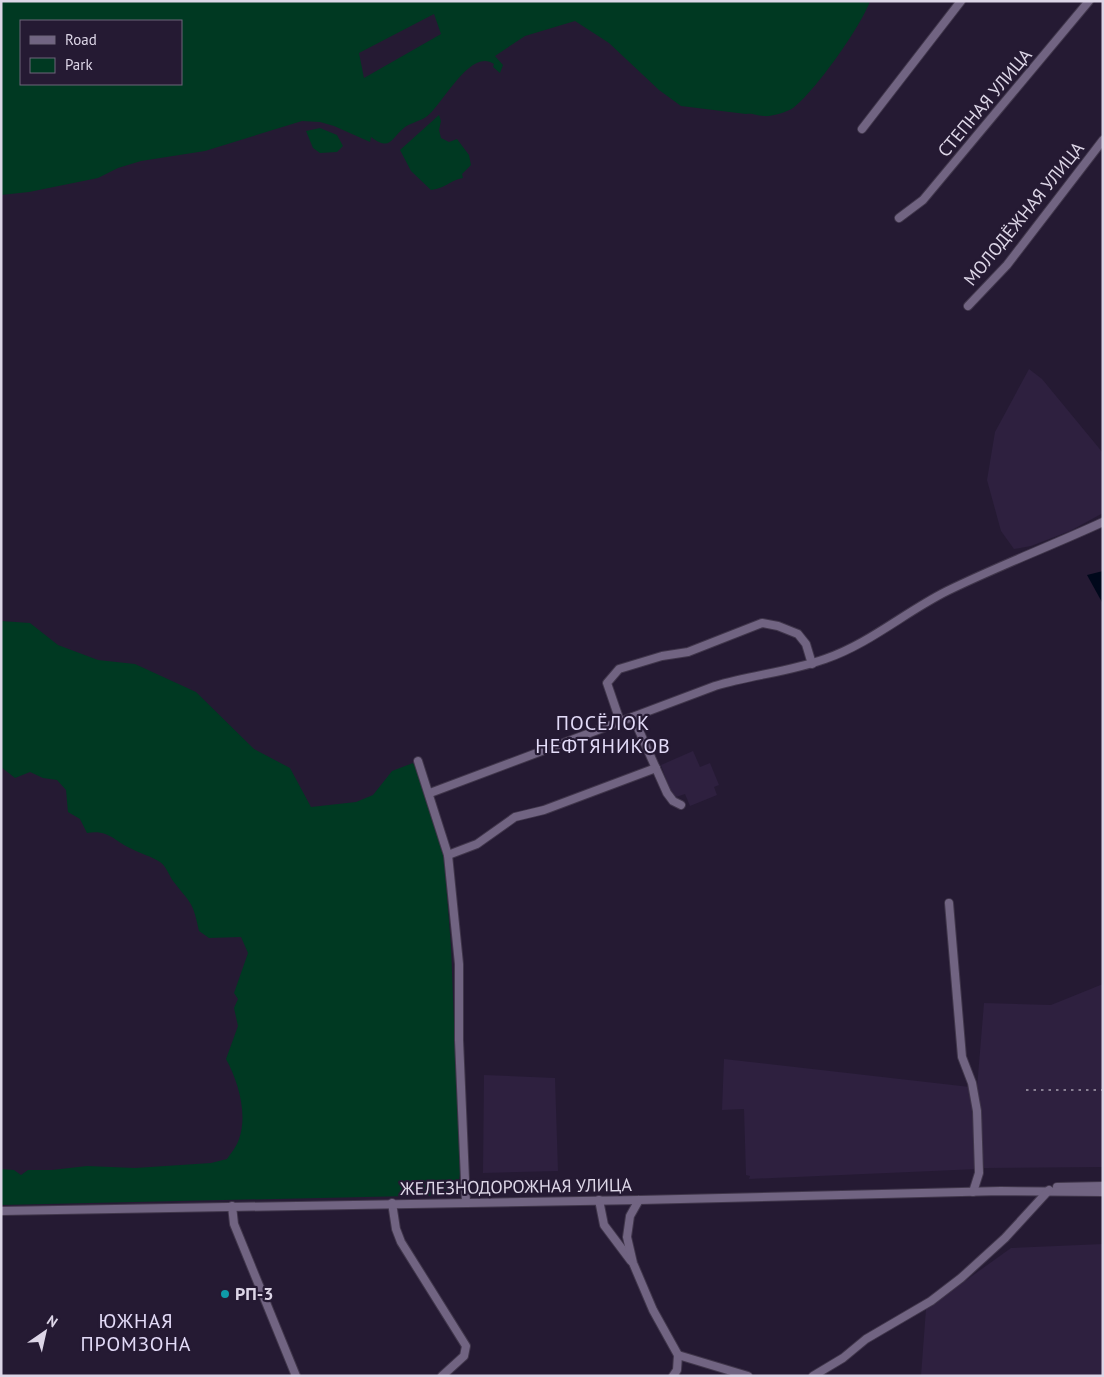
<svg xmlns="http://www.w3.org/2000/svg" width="1104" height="1377" font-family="'PT Sans',sans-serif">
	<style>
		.built { fill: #2e203f }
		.green { fill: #003922; fill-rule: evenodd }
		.water { fill: #00081b }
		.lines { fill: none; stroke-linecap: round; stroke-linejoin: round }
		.minor-casing { stroke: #40364b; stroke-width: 10 }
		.minor { stroke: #716482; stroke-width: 8 }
		.rail { stroke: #887f93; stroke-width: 2; stroke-dasharray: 2.5 5; stroke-linecap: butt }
		.culture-dot { fill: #0f9aa8; stroke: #251a33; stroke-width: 2 }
		.labels { text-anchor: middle; stroke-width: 4.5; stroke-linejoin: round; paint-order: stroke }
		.street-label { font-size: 18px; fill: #ddd6e7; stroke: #251a33 }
		.poi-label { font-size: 18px; font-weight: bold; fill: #ddd6e7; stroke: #251a33; text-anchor: start }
		.quarter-label { font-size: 20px; letter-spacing: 1px; fill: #e3dbf8; stroke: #251a33 }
	</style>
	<rect width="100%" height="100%" fill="#251a33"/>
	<g class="built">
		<polygon points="1029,369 1042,379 1103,453 1103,513 1070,531 1031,546 1014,549 1001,531 987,480 995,432"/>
		<polygon points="693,751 700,767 710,763 719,785 714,787 717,795 690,806 685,794 673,798 661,765"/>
		<polygon points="1103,984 1103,1167 984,1168 977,1088 984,1003 1051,1005"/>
		<polygon points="724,1059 970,1087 978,1169 749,1179 750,1176 746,1175 744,1109 722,1110"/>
		<polygon points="484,1075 555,1078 558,1171 483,1173"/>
		<polygon points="1103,1244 1103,1376 921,1376 926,1309 1011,1248"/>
	</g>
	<g class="green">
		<path d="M1 1H870C862 25 814 93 793 108 787 112 771 117 764 116 756 116 754 113 746 114L681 106 659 90 609 43 575 21 525 36 495 56 503 65 500 73 493 67 494 64C470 47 442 106 426 117 420 121 411 123 405 127 391 138 391 152 371 137L370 142 334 126 320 122 302 121 205 151 141 161 118 168 98 178 29 192 1 195ZM434 14 441 34 364 78 359 53ZM21 21H181V84H21Z"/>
		<path d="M439 115 441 121 439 130 441 138 449 142 457 139 469 155 471 165 462 174 463 178C450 180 447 188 431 190L411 171 400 150Z"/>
		<polygon points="320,128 337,135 343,146 337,152 320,153 313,148 306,131"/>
		<path d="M1 621 30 623 58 645 98 660 135 664 196 692 254 749 290 768 311 807 356 802 373 795 392 771 413 763 419 774 444 857 451 947 460 1173 458 1188 454 1195 1 1205V1169L14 1170 21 1175 28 1170H52L87 1166 135 1168 211 1163 227 1159C231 1153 237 1146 239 1139 248 1114 238 1081 226 1059L238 1026 234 1008 238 999 234 993 248 953 241 937 209 938 199 931C193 901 190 903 173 881 169 875 166 866 160 862 151 856 141 854 132 849 115 842 109 829 87 833L80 819 68 812 66 790 57 780 43 778 30 772 15 778 1 767Z"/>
	</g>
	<polygon class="water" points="1103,571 1103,604 1087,575"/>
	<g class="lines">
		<defs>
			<g id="minor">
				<polyline points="862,129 961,1"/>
				<polyline points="899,218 923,200 1089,1"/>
				<polyline points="968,306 1007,265 1103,140"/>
				<polyline points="633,717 667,793 673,801 681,805"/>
				<polyline points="620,721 607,683 619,669 662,656 688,652 762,623 778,626 798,634 806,644 812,664"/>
				<polyline points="418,761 448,855 459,964 459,1040 466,1203"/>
				<path d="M430 793 715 686C751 675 789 672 825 659 869 644 905 612 947 591 998 566 1051 546 1103 522"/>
				<polyline points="448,855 477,844 515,817 544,810 656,768"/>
				<polyline points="949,903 962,1057 972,1083 977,1111 979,1173 973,1192"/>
				<polyline points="1057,1187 1103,1186"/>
				<polyline points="599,1200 604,1225 631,1261"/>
				<polyline points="639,1200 630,1216 627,1237 633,1263 653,1310 678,1355 677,1370 673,1376"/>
				<polyline points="392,1203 396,1229 401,1242 466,1346 464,1356 442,1376"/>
				<polyline points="232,1206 234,1224 296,1376"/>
				<polyline points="1,1211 639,1200 1001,1191 1103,1192"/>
				<polyline points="678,1355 748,1376"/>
				<polyline points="813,1376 843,1358 866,1339 931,1301 961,1278 1005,1238 1049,1190"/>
			</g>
		</defs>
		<use href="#minor" class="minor-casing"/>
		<use href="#minor" class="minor"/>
		<polyline class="rail" points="1026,1090 1103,1090"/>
	</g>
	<circle class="culture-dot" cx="225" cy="1294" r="5"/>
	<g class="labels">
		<g class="street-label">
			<text transform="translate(985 103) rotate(-50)" y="6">СТЕПНАЯ УЛИЦА</text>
			<text transform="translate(1024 214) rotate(-51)" y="6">МОЛОДЁЖНАЯ УЛИЦА</text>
			<text transform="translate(516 1187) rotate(-1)" y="6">ЖЕЛЕЗНОДОРОЖНАЯ УЛИЦА</text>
		</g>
		<g class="poi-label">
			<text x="235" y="1300">РП-3</text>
		</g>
		<g class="quarter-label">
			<text x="603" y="730">ПОСЁЛОК<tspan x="603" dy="23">НЕФТЯНИКОВ</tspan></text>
			<text x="136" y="1328">ЮЖНАЯ<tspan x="136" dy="23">ПРОМЗОНА</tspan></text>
		</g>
	</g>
	<rect width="1104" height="1377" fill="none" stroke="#ddd6e7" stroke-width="5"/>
	<rect x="20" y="20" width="162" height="65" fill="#251a33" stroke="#6f657b"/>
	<rect x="30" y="36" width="25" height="8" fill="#716482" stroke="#6f657b"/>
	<text x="65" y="45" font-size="15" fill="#ddd6e7">Road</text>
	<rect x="30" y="58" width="25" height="15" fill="#003922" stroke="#6f657b"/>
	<text x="65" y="70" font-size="15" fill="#ddd6e7">Park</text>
	<g transform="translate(45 1332) rotate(34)" stroke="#251a33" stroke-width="4" paint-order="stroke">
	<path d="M0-4L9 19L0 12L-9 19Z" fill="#ddd6e7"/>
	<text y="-8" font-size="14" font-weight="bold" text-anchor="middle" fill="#ddd6e7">N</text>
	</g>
</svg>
